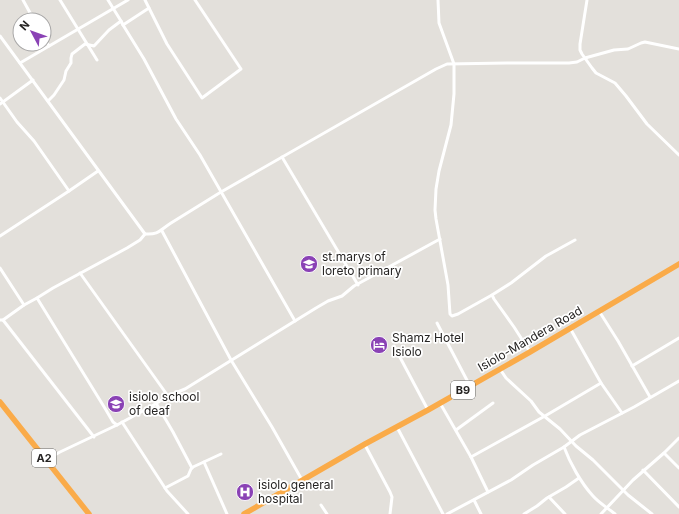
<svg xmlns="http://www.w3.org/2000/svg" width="679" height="514" font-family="Inter,sans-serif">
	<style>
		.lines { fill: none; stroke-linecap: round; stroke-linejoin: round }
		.street { stroke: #fff; stroke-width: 3 }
		.highway { stroke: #faab49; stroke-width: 5.5 }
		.labels { text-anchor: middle; stroke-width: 3.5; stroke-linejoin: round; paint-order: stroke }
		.shield { fill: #fff; stroke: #676665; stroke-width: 1 }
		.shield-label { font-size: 11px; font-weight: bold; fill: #262423 }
		.poi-label { font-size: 12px; fill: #262423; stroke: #fff; text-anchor: start }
		.street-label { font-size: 12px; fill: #262423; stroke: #fff }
	</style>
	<rect width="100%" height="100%" fill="#e3e0db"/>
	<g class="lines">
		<g class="street">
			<polyline points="23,0 34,20"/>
			<polyline points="60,0 97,60"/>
			<polyline points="108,0 121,21"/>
			<polyline points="145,0 167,44 202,98 241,69 195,0"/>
			<polyline points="438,0 439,23 454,64 454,94 451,125 439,171 436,189 435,210 436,219 448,285 450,314 452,316 458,314 492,295 511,283 546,256 575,240"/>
			<polyline points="587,0 580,44 580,50 582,54 592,68 596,73 615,83 626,96 647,124 679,155"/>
			<polyline points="123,25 144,59 176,119 200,155 295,321"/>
			<polyline points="0,36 145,234"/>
			<polyline points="44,38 49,46"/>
			<polyline points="20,63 128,0"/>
			<polyline points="0,98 17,122 34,141 69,191"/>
			<polyline points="48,101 54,95 64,80 66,71 71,63 71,58 72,54 85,44 94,46 109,30 121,21 123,25 149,8"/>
			<polyline points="0,104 33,80"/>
			<polyline points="282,157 358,285"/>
			<polyline points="162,231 231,360 272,427 302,480"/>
			<polyline points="0,236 69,191 98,171"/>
			<polyline points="0,268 24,305"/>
			<polyline points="80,273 168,396"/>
			<polyline points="492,295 494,299 514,327 530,352"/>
			<polyline points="37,298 106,410 113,422 117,425"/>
			<polyline points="599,311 618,341 650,397"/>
			<path d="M0 320H3L24 305 37 298 53 288 127 248 140 240 145 234C159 235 160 230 171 223L221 192 436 69 447 64 507 63H569L577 62 585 58 614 50 628 49 641 43 645 42 679 49"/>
			<polyline points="3,320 94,437"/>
			<polyline points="437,323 470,386"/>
			<polyline points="570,328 601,383 622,413"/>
			<polyline points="394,346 428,410"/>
			<polyline points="632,366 679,338"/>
			<polyline points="500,369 506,378 531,401 539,412 560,429 576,446 593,460 628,495 652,514"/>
			<polyline points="156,403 173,432 192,468"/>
			<polyline points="440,403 471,457 488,492"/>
			<polyline points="122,422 167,491 188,514"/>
			<polyline points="397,427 443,514"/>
			<polyline points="456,430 493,403"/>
			<polyline points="365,445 390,492 392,497 390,514"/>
			<path d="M564 447C570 463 581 483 593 496 599 503 608 508 615 514"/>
			<polyline points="664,453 679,468"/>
			<polyline points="471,457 545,416 601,383"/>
			<polyline points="46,460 60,452 117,425 152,406 168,396 185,389 316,308 328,301 342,296 354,286 440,239"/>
			<polyline points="204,462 227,514"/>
			<polyline points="643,470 679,507"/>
			<polyline points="165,488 188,476 191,469 193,467 221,454"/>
			<polyline points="549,497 565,514"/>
			<polyline points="474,500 481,514"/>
			<polyline points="321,505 327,514"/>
			<polyline points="447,514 511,480 533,465 564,447 580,435 634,407 679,381"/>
			<polyline points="524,514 537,506 547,498 566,487 579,478"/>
			<polyline points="601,514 633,480 664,453 679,438"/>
		</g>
		<g class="highway">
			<polyline points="0,402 89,514"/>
			<polyline points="244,514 365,444 428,410 530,352 679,264"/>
		</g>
	</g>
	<defs>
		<symbol id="school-disc" viewBox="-11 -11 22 22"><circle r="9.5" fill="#8a42b5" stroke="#fff"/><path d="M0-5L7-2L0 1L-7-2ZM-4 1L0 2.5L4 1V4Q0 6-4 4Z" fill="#fff"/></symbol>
		<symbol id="hotel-disc" viewBox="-11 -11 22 22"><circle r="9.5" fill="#8a42b5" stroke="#fff"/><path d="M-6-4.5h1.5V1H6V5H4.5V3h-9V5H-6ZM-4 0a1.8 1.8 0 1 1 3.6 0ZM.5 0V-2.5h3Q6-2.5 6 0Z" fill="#fff"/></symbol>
		<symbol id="hospital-disc" viewBox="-11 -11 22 22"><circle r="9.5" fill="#8a42b5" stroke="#fff"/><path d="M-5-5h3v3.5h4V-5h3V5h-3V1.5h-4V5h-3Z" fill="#fff"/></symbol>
	</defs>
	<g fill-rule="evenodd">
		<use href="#school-disc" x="299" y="254" width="20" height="20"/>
		<use href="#hotel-disc" x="369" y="335" width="20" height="20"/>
		<use href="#school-disc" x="106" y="394" width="20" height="20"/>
		<use href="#hospital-disc" x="235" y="482" width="20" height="20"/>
	</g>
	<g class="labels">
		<g class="shield">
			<rect x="451" y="381" width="24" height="18" rx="3"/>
			<rect x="32" y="449" width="24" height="18" rx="3"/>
		</g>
		<g class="shield-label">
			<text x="463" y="394">B9</text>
			<text x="44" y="462">A2</text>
		</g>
		<g class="poi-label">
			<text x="322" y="261">st.marys of<tspan x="322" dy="14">loreto primary</tspan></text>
			<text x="392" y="342">Shamz Hotel<tspan x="392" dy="14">Isiolo</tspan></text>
			<text x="129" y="401">isiolo school<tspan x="129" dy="14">of deaf</tspan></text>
			<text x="258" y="489">isiolo general<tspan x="258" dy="14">hospital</tspan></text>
		</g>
		<g class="street-label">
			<text transform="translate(530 339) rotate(-30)" y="4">Isiolo-Mandera Road</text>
		</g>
	</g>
	<g transform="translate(32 32) rotate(311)"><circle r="19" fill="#ffffff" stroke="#a8a7a7"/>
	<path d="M0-3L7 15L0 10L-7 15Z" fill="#8a42b5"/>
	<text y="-6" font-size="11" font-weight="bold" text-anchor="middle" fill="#262423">N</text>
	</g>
</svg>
